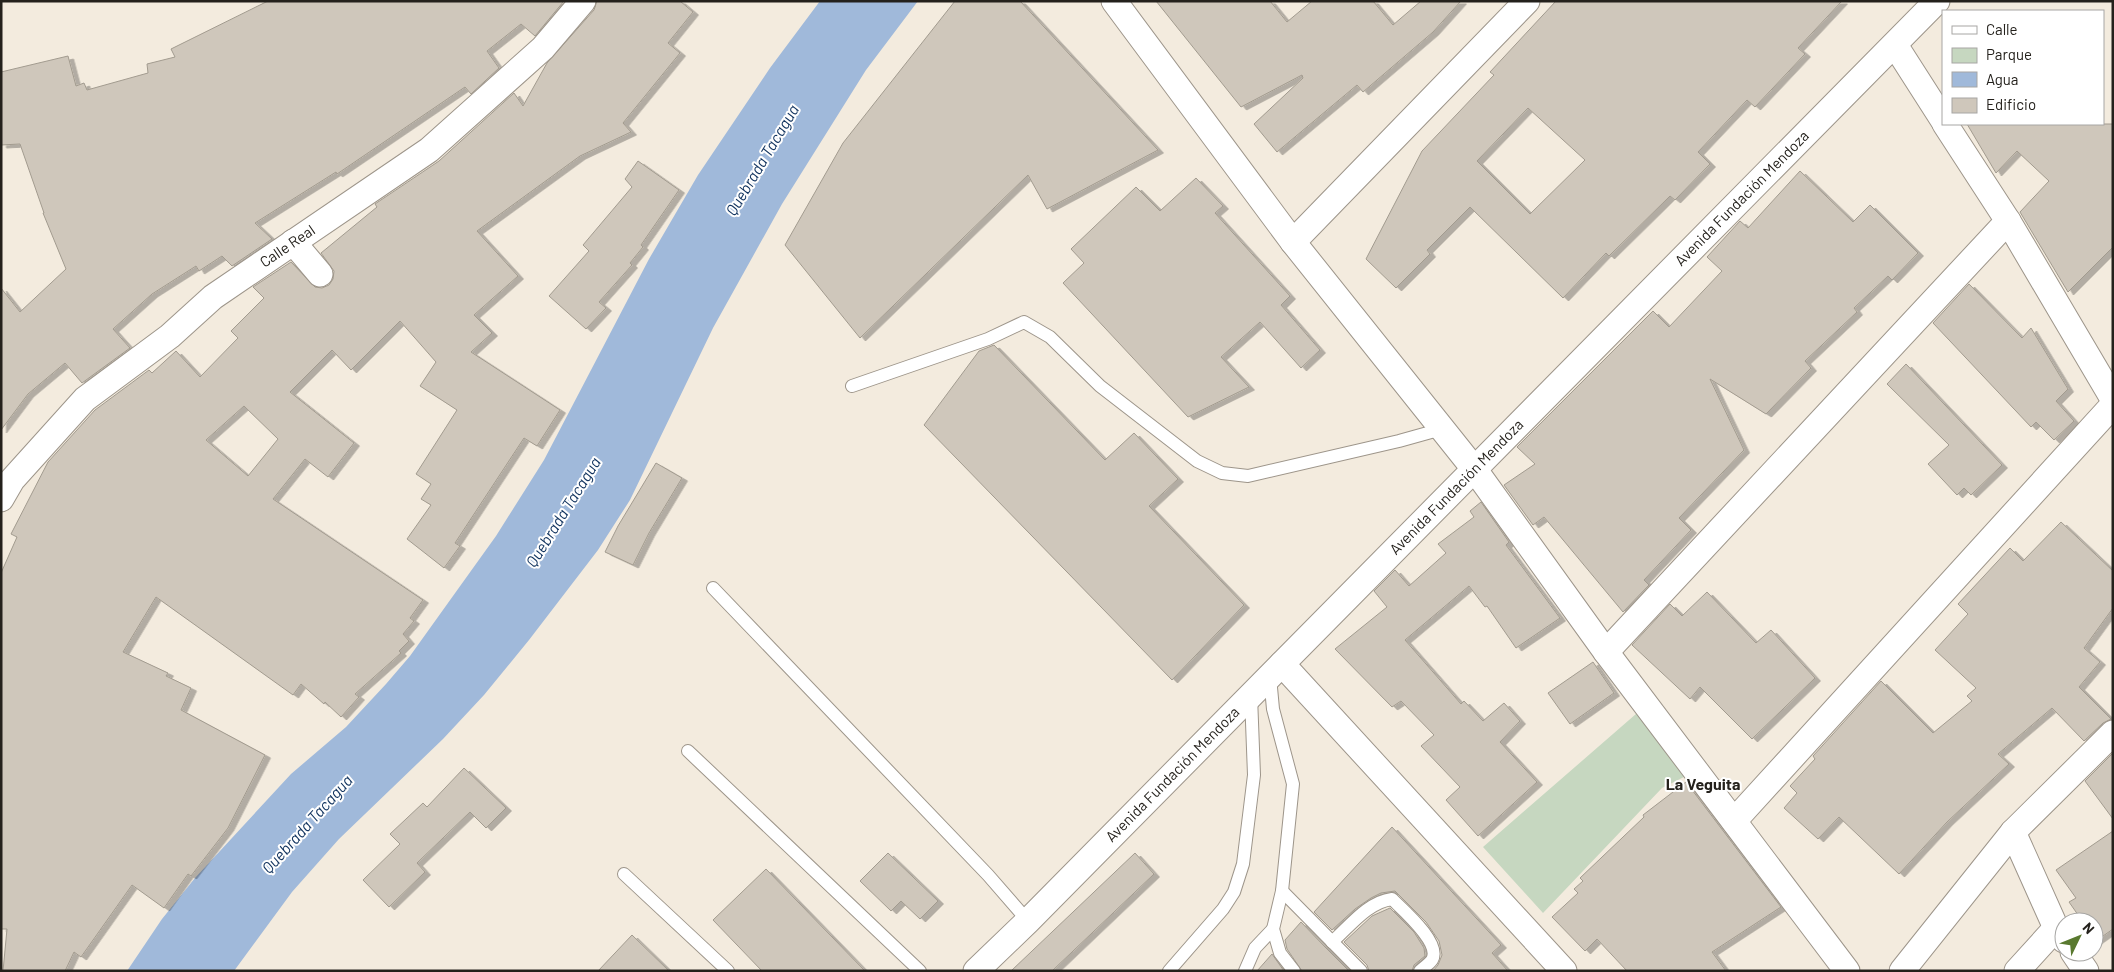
<svg xmlns="http://www.w3.org/2000/svg" width="2114" height="972" font-family="Barlow,sans-serif">
	<style>
		.green { fill: #c6d7c0 }
		.water { fill: #a0b9da }
		.building { fill: #cfc7bb; stroke: #a29b8f; fill-rule: evenodd; filter: url(#shadow) }
		.lines { fill: none; stroke-linecap: round; stroke-linejoin: round }
		.service-casing { stroke: #9d958a; stroke-width: 14 }
		.minor-casing { stroke: #9d958a; stroke-width: 27 }
		.service { stroke: #fff; stroke-width: 12 }
		.minor { stroke: #fff; stroke-width: 25 }
		.labels { text-anchor: middle; stroke-width: 4; stroke-linejoin: round; paint-order: stroke }
		.street-label { font-size: 15px; fill: #24211c; stroke: #fff }
		.water-label { font-size: 16px; font-style: italic; fill: #133560; stroke: #fff }
		.neighbourhood-label { font-size: 16px; font-weight: bold; fill: #24211c; stroke: #fff }
	</style>
	<defs>
		<filter id="shadow"><feDropShadow dx="5.5" dy="3" stdDeviation="0" flood-color="#0004"/></filter>
	</defs>
	<rect width="100%" height="100%" fill="#f3ebde"/>
	<polygon class="green" points="1644,707 1694,772 1662,788 1543,913 1483,847"/>
	<polygon class="water" points="820,1 918,1 866,70 782,204 713,328 630,500 598,550 529,640 484,695 443,739 339,839 292,892 234,971 127,971 162,919 195,878 291,774 346,727 386,684 410,656 458,589 496,536 544,460 649,259 698,175 770,68"/>
	<g class="building">
		<polygon points="268,1 564,1 535,36 521,24 487,51 499,68 471,94 465,87 337,174 336,172 255,223 272,239 232,266 222,256 199,271 196,266 152,294 113,329 130,348 82,383 65,363 28,394 1,430 1,288 20,312 66,269 43,213 44,213 20,144 1,145 1,72 68,56 76,86 84,83 87,90 148,73 147,64 175,57 171,49"/>
		<path d="M597 1H680L693 12 668 43 680 53 623 123 631 132 580 156 477 231 518 276 474 315 492 333 471 352 560 410 537 446 524 438 455 543 460 546 444 568 407 539 431 505 421 499 431 484 416 474 457 410 420 386 436 362 400 321 351 370 332 350 290 392 354 443 328 477 305 459 273 499 423 600 410 618 414 621 403 634 409 641 399 651 401 653 355 694 359 697 341 717 325 702 324 704 301 684 293 695 156 597 123 652 168 673 166 676 191 688 181 710 265 755 228 828 191 876 188 874 164 908 132 885 81 957 74 952 65 971H3L7 929H1V573L17 537 11 534 48 462 95 410 149 370 152 373 176 351 200 377 238 338 231 331 264 298 253 287 291 262 315 287 322 288 329 285 333 279 334 271 321 253 377 207 375 204 439 161 514 93 523 106 547 63 594 10ZM244 406 278 439 248 476 206 440Z"/>
		<polygon points="955,1 1020,1 1158,150 1047,209 1028,175 860,338 785,245 843,143"/>
		<polygon points="1156,1 1270,1 1287,22 1312,1 1373,1 1393,25 1421,1 1461,1 1433,32 1363,92 1357,85 1277,152 1254,124 1303,78 1302,75 1241,107"/>
		<path d="M1556 1H1842L1798 48 1805 54 1755 107 1747 100 1698 152 1710 164 1675 200 1670 196 1609 256 1606 253 1563 298 1470 207 1427 250 1430 254 1396 288 1366 259 1422 151 1494 75 1490 72ZM1528 108 1585 160 1530 214 1477 161Z"/>
		<polygon points="1967,124 2113,124 2113,247 2068,292 2020,212 2049,181 2017,151 1996,173"/>
		<polygon points="638,161 679,190 641,245 643,247 630,263 632,265 599,302 606,308 586,329 549,296 589,251 583,245 632,187 625,179"/>
		<polygon points="1800,171 1853,222 1870,205 1918,253 1892,280 1888,276 1854,308 1857,312 1805,361 1811,368 1766,414 1710,379 1744,450 1679,518 1691,530 1644,580 1649,585 1623,612 1544,517 1533,525 1504,485 1535,464 1517,447 1653,311 1669,327 1722,271 1707,257 1740,221 1748,228"/>
		<polygon points="1196,178 1223,206 1215,213 1290,296 1281,305 1320,350 1301,368 1260,322 1221,357 1249,387 1188,417 1063,283 1084,263 1071,249 1136,187 1160,211"/>
		<polygon points="1969,284 2022,338 2031,328 2068,389 2056,401 2074,421 2054,440 2036,422 2031,427 1933,323"/>
		<polygon points="994,345 1105,460 1134,433 1178,479 1149,506 1244,605 1172,680 924,425 979,351"/>
		<polygon points="1906,364 2002,465 1971,495 1964,488 1957,495 1928,464 1949,445 1887,384"/>
		<polygon points="656,463 682,478 649,533 633,565 605,552 618,526"/>
		<polygon points="1481,502 1509,542 1506,545 1560,618 1516,648 1487,606 1485,607 1469,586 1405,640 1461,704 1464,701 1483,721 1504,703 1520,721 1500,742 1537,782 1478,836 1446,800 1460,787 1421,746 1434,735 1401,701 1392,707 1335,649 1387,607 1374,591 1395,570 1409,586 1446,553 1438,544 1474,517 1470,511"/>
		<polygon points="2061,522 2113,571 2113,608 2084,648 2100,662 2079,687 2111,719 2103,723 2084,741 2052,708 1998,754 2009,764 1947,822 1899,874 1839,817 1818,839 1784,808 1797,793 1790,786 1815,759 1813,756 1881,681 1933,733 1972,701 1967,696 1976,688 1935,650 1968,614 1958,604 2010,548 2023,561"/>
		<polygon points="1707,592 1756,643 1771,630 1815,678 1752,739 1700,687 1690,699 1632,645 1670,604 1682,616"/>
		<polygon points="1593,662 1614,693 1570,724 1548,693"/>
		<polygon points="2113,753 2113,819 2085,781"/>
		<polygon points="464,768 506,808 486,828 470,812 417,863 425,872 389,907 363,880 400,844 390,834 423,803 427,807"/>
		<polygon points="1686,782 1781,907 1712,952 1726,971 1627,971 1597,939 1585,951 1552,917 1578,893 1574,889 1583,881 1580,878 1644,817 1643,815"/>
		<polygon points="1392,827 1501,945 1492,953 1508,971 1433,971 1438,965 1442,955 1439,941 1426,922 1395,891 1381,893 1371,898 1355,909 1332,930 1314,912"/>
		<polygon points="2113,831 2113,929 2096,941 2094,937 2094,922 2083,922 2069,902 2076,898 2056,870"/>
		<polygon points="888,853 938,901 920,919 901,901 891,911 860,881"/>
		<polygon points="1135,853 1154,874 1052,971 1011,971"/>
		<polygon points="766,869 865,971 762,971 713,920"/>
		<polygon points="1390,908 1414,932 1424,948 1425,956 1414,965 1412,971 1369,971 1367,965 1344,942 1372,916"/>
		<polygon points="1301,922 1326,948 1349,971 1302,971 1287,949 1285,940"/>
		<polygon points="632,935 669,971 598,971"/>
		<polygon points="1272,954 1284,971 1257,971"/>
	</g>
	<g class="lines">
		<defs>
			<g id="service">
				<polyline points="852,386 988,339 1024,322 1050,337 1100,386 1197,461 1222,473 1248,476 1399,441 1442,429"/>
				<polyline points="713,588 988,875 1028,921"/>
				<polyline points="1270,677 1273,709 1293,784 1282,891 1273,929 1280,953 1294,971"/>
				<polyline points="688,751 920,971"/>
				<polyline points="624,874 728,971"/>
				<polyline points="1282,891 1361,971"/>
				<path d="M1332 942C1350 926 1368 902 1392 899 1403 910 1442 943 1432 960 1429 964 1423 968 1420 971"/>
				<polyline points="1169,971 1223,909 1234,892 1243,864 1254,775 1251,696"/>
				<polyline points="1245,971 1255,948 1273,929"/>
			</g>
			<g id="minor">
				<polyline points="1114,1 1293,242 1475,470 1606,652 1847,971"/>
				<polyline points="1895,45 1943,120"/>
				<polyline points="1945,124 2008,221 2113,399"/>
				<polyline points="293,242 320,274"/>
				<polyline points="1293,242 1527,1"/>
				<path id="s1" d="M1 499 12 480 85 399 170 336 213 297 429 150 543 48 583 1"/>
				<polyline points="1606,652 2008,221"/>
				<polyline points="1282,664 1564,971"/>
				<polyline points="1734,821 2113,405"/>
				<polyline points="2013,832 2056,928 2064,940"/>
				<polyline points="2073,952 2086,971"/>
				<path id="s2" d="M976 971 1028 921 1937 1"/>
				<polyline points="1902,971 2013,832 2113,733"/>
				<polyline points="2017,971 2056,928"/>
			</g>
		</defs>
		<use href="#service" class="service-casing"/>
		<use href="#minor" class="minor-casing"/>
		<use href="#service" class="service"/>
		<use href="#minor" class="minor"/>
	</g>
	<g class="labels">
		<g class="street-label">
			<text dy="5" stroke="none"><textPath href="#s2" startOffset="1088">Avenida Fundación Mendoza</textPath></text>
			<text dy="5" stroke="none"><textPath href="#s1" startOffset="385">Calle Real</textPath></text>
			<text dy="5" stroke="none"><textPath href="#s2" startOffset="682">Avenida Fundación Mendoza</textPath></text>
			<text dy="5" stroke="none"><textPath href="#s2" startOffset="278">Avenida Fundación Mendoza</textPath></text>
		</g>
		<g class="water-label">
			<text transform="translate(762 160) rotate(-59)" y="6">Quebrada Tacagua</text>
			<text transform="translate(563 512) rotate(-58)" y="6">Quebrada Tacagua</text>
			<text transform="translate(307 824) rotate(-48)" y="6">Quebrada Tacagua</text>
		</g>
		<g class="neighbourhood-label">
			<text x="1703" y="790">La Veguita</text>
		</g>
	</g>
	<rect width="2114" height="972" fill="none" stroke="#24211c" stroke-width="5"/>
	<rect x="1942" y="10" width="162" height="115" fill="#ffffff" stroke="#a7a6a4"/>
	<rect x="1952" y="26" width="25" height="8" fill="#ffffff" stroke="#a7a6a4"/>
	<text x="1986" y="35" font-size="15" fill="#24211c">Calle</text>
	<rect x="1952" y="48" width="25" height="15" fill="#c6d7c0" stroke="#a7a6a4"/>
	<text x="1986" y="60" font-size="15" fill="#24211c">Parque</text>
	<rect x="1952" y="72" width="25" height="15" fill="#a0b9da" stroke="#a7a6a4"/>
	<text x="1986" y="85" font-size="15" fill="#24211c">Agua</text>
	<rect x="1952" y="98" width="25" height="15" fill="#cfc7bb" stroke="#a7a6a4"/>
	<text x="1986" y="110" font-size="15" fill="#24211c">Edificio</text>
	<g transform="translate(2079 937) rotate(47)"><circle r="24" fill="#ffffff" stroke="#a7a6a4"/>
	<path d="M0-4L9 19L0 12L-9 19Z" fill="#59792f"/>
	<text y="-8" font-size="14" font-weight="bold" text-anchor="middle" fill="#24211c">N</text>
	</g>
</svg>
